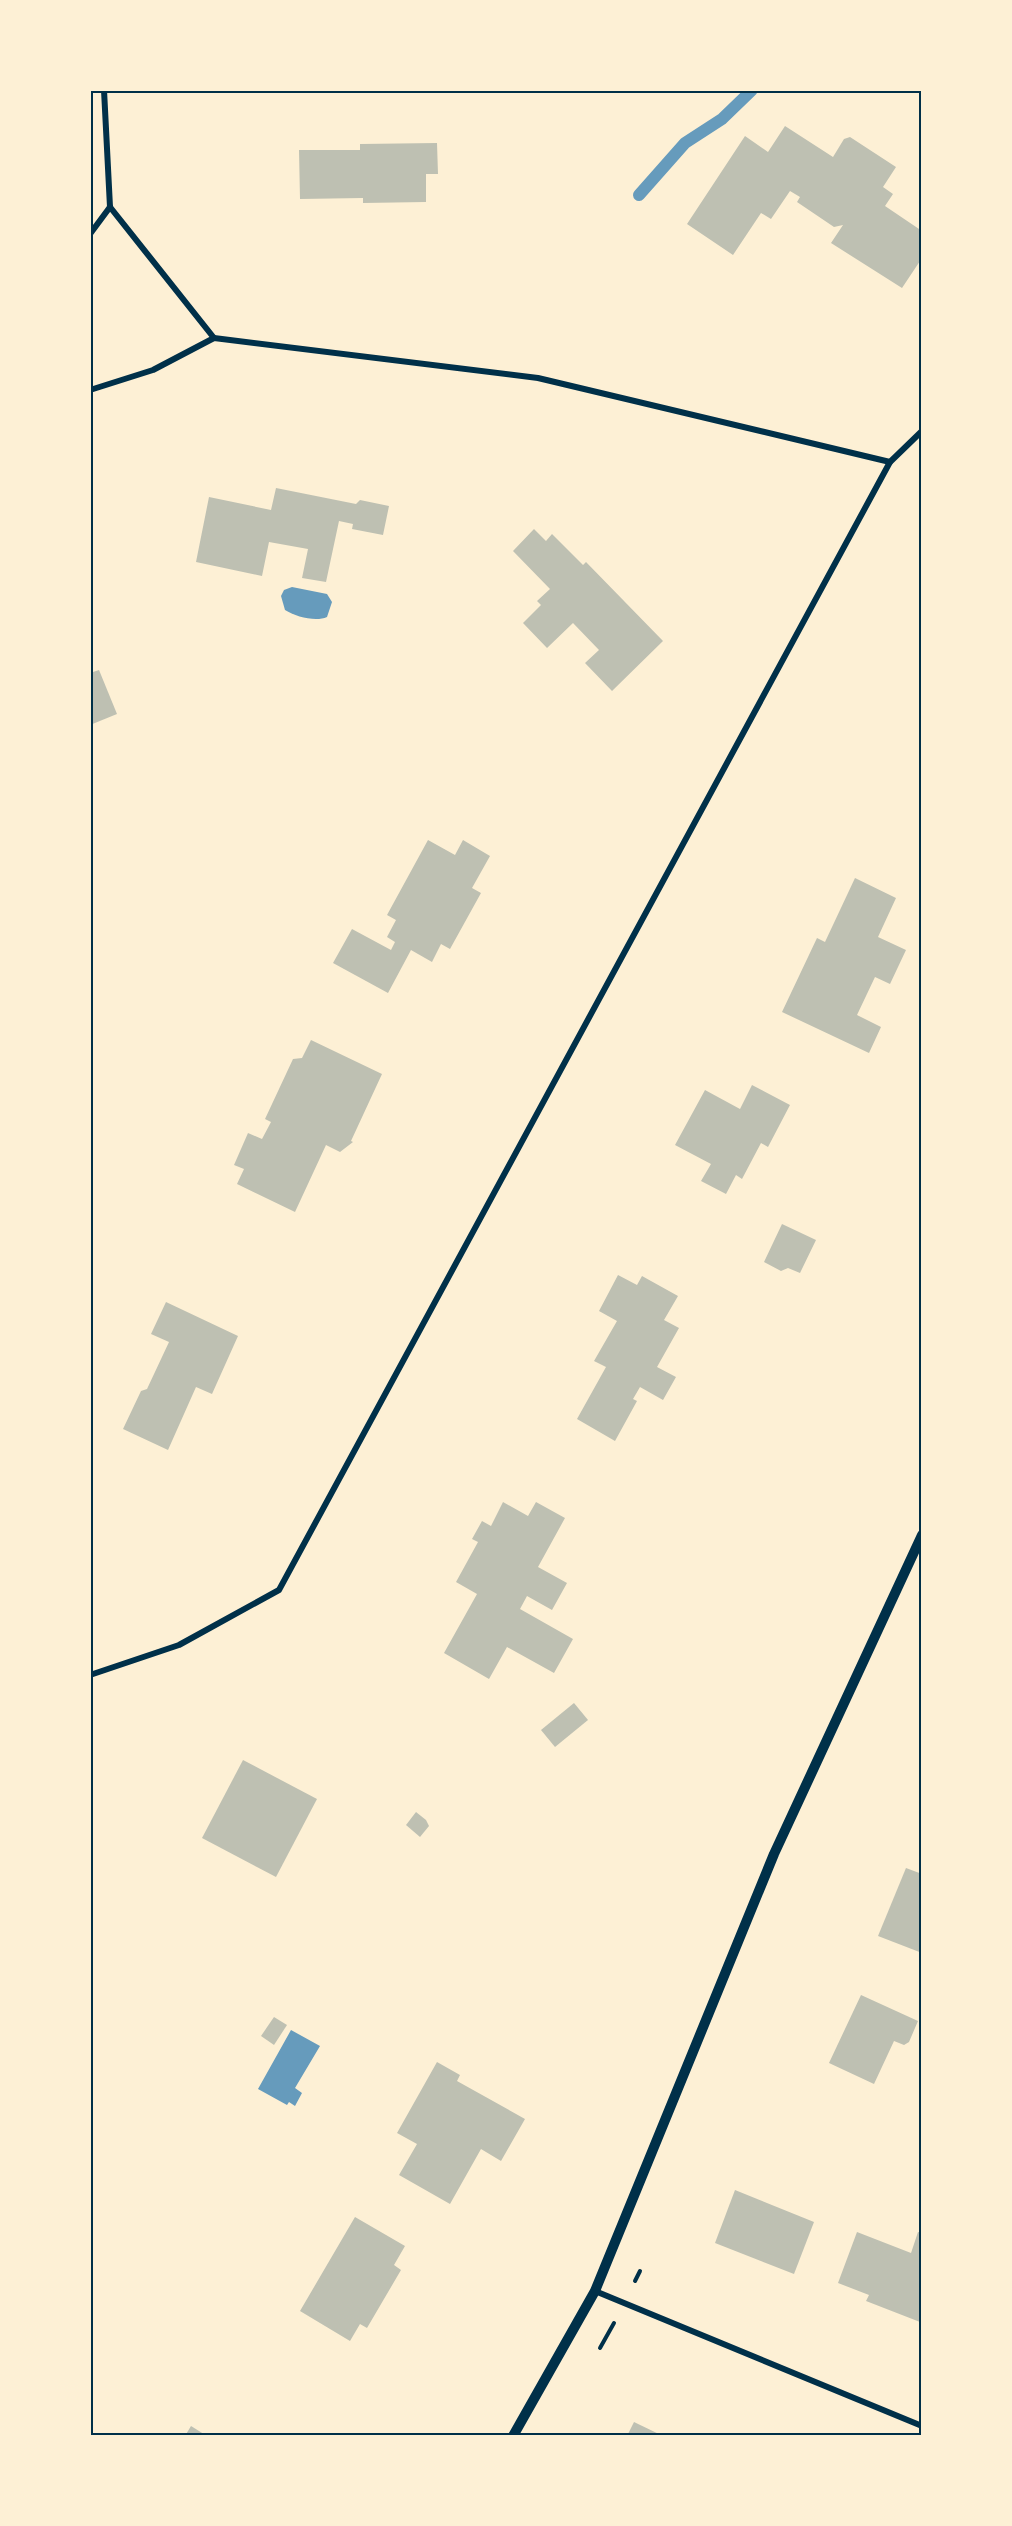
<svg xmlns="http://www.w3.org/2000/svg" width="1012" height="2526" font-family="'Fira Sans',sans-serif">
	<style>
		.water { fill: #669bbc }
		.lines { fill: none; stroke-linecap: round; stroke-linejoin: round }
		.stream { stroke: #669bbc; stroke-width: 12 }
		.building { fill: #bec0b2 }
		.path { stroke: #003049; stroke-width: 4 }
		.minor { stroke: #003049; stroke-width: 6 }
		.tertiary { stroke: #003049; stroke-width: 10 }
		.neatline { fill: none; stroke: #003049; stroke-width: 2 }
	</style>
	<rect width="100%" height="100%" fill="#fdf0d5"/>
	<g class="water">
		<path d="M292 587 327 594 332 602 327 617C316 622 296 617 285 610L281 596 284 590Z"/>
		<polygon points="291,2030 320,2046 295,2088 302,2093 295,2106 289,2102 287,2105 258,2089"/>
	</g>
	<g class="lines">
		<polyline class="stream" points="639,195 685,143 722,119 752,90"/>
	</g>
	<g class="building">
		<polygon points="785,126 833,157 844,139 850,137 896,167 883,187 893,194 885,206 922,231 922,258 902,288 831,243 843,225 834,227 797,202 800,197 790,191 771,219 761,213 733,255 687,224 745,136 768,152"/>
		<polygon points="437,143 438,174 426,174 426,202 363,203 363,198 300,199 299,150 360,150 360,144"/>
		<polygon points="276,488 356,504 360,500 389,506 383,535 352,529 353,524 339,521 326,582 302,578 308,549 269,542 262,576 196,562 209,497 271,510"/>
		<polygon points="534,529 546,541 552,534 583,565 586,562 663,641 612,691 585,663 599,650 573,623 547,648 523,623 541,605 537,601 550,589 513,551"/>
		<polygon points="99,670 117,714 90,725 90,673"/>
		<polygon points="428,840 455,855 463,840 490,856 472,888 481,893 450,949 441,944 432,962 411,950 388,993 333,963 352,929 391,950 395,942 387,937 396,920 387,915"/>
		<polygon points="855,878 896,898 878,937 906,950 890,984 875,977 857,1015 881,1027 869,1053 782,1012 817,938 825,942"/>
		<polygon points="311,1040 382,1074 351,1141 353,1142 340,1152 326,1145 295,1212 237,1184 244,1169 234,1165 248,1133 262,1139 271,1122 265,1119 293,1059 302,1058"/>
		<polygon points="752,1085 790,1105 768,1147 761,1143 742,1179 736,1175 726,1194 701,1181 711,1164 675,1145 705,1090 740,1109"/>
		<polygon points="782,1224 816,1240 800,1273 788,1268 781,1271 764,1262"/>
		<polygon points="618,1275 637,1285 642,1276 678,1296 664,1320 679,1328 657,1367 676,1377 663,1400 640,1387 633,1399 637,1401 615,1441 577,1419 606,1367 594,1361 617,1321 599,1311"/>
		<polygon points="166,1302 238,1336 212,1394 196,1387 168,1450 123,1429 141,1391 147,1389 169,1342 151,1334"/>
		<polygon points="503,1502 528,1516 536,1502 565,1518 538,1567 567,1583 552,1610 527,1596 520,1609 573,1639 554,1673 507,1647 489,1679 444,1653 477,1594 456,1582 478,1542 472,1539 482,1521 491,1526"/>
		<polygon points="574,1703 588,1720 555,1747 541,1730"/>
		<polygon points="243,1760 317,1799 276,1877 202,1838"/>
		<polygon points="416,1812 426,1820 429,1826 420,1837 406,1825"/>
		<polygon points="906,1868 922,1874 922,1953 878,1936"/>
		<polygon points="861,1995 918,2021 909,2042 904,2045 894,2041 874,2084 829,2063"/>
		<polygon points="274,2017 287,2025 274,2045 261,2036"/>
		<polygon points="437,2062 460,2075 457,2081 525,2119 501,2161 481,2149 450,2204 399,2175 417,2144 397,2133"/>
		<polygon points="735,2190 814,2222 794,2274 715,2243"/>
		<polygon points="355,2217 405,2246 394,2265 401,2270 367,2328 360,2324 350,2341 300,2311"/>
		<polygon points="857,2232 911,2253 918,2232 922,2233 922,2315 920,2322 866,2301 869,2295 838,2283"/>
		<polygon points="634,2422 663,2436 627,2436"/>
		<polygon points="191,2426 207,2436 185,2436"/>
	</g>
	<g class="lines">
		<g class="path">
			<polyline points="635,2281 640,2271"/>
			<polyline points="600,2348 614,2323"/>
		</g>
		<g class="minor">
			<polyline points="104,90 110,207"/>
			<polyline points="110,207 214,338"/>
			<polyline points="90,234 110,207"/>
			<polyline points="90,390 153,370 214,338 538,378 890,462"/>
			<polyline points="90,1675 179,1645 279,1590 890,462 922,431"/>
			<polyline points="595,2291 922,2426"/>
		</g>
		<polyline class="tertiary" points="513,2436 595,2291 774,1854 922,1535"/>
	</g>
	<rect width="1012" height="2526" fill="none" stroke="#fdf0d5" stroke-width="183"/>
	<rect x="92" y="92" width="828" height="2342" class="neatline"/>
</svg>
